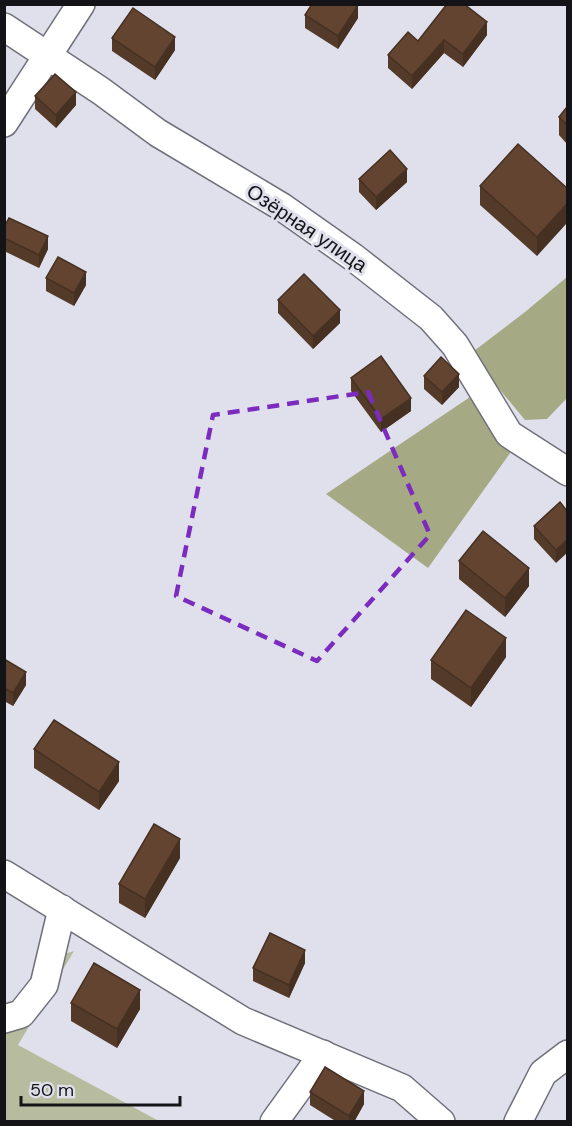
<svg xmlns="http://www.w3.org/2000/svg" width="572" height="1126" font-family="'DM Sans',sans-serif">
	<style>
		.green { fill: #b8bc9e }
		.forest { fill: #a5a984 }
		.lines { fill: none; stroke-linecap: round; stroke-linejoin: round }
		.minor-casing { stroke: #70707b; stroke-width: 30 }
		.minor { stroke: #fff; stroke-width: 27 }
		.wall { fill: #543a29 }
		.shaded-wall { fill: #453022 }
		.building { fill: #624430; stroke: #453022; stroke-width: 1.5 }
		.marked { fill: none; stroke: #7b2cbf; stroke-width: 4.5; stroke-dasharray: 12 8; stroke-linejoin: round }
		.labels { text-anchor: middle; stroke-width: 6; stroke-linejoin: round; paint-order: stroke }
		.street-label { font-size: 20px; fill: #141418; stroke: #e0e0ec }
	</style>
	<rect width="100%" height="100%" fill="#e0e0ec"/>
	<polygon class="green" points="74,951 18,1045 159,1121 5,1121 4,1024 51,958"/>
	<g class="forest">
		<polygon points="567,277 567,398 547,419 525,420 470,354 525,312"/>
		<polygon points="476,393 513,449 428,568 326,494"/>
	</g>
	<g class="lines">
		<defs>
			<g id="minor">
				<polyline points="4,27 101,91 158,133 282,207 353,257 431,318 455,345 509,434 568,472"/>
				<polyline points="4,123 81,4"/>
				<polyline points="4,874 243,1021 402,1088 441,1122"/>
				<polyline points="4,1019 21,1014 44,985 62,909"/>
				<polyline points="274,1122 323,1054"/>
				<polyline points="518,1122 543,1073 568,1054"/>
			</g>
		</defs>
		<use href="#minor" class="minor-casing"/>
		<use href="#minor" class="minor"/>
	</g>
	<g class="wall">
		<polygon points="305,15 358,18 338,49 305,28"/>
		<polygon points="487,35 463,67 444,53 412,89 388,68 388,55 418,41"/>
		<polygon points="112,38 175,50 155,80 112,51"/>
		<polygon points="35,96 76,105 56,128 35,109"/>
		<polygon points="567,107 567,144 559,135 559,117"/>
		<polygon points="359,179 407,182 376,210 359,192"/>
		<polygon points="480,186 567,188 537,256 480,205"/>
		<polygon points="4,227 48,249 39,268 4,251"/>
		<polygon points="46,278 86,285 74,306 46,291"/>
		<polygon points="278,300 340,323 313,349 278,313"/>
		<polygon points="424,376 459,387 442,405 424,389"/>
		<polygon points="351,378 411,411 381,432 351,391"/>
		<polygon points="560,502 556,563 534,539 534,526"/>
		<polygon points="459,561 529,586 505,617 459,579"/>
		<polygon points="506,657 471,707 431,679 431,660"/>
		<polygon points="4,659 26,685 13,706 4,701"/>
		<polygon points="34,749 119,781 99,810 34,768"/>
		<polygon points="180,858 145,918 119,903 119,884"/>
		<polygon points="305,963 289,998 253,981 253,968"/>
		<polygon points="71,1003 140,1009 117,1048 71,1021"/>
		<polygon points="310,1092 364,1104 354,1122 337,1122 310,1105"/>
	</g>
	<g class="shaded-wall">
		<polygon points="358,5 358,18 338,49 338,36"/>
		<polygon points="487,22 487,35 463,67 463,54"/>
		<polygon points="175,37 175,50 155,80 155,67"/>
		<polygon points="444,40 444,53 412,89 412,76"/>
		<polygon points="76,92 76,105 56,128 56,115"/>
		<polygon points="407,169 407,182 376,210 376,197"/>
		<polygon points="567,204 567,223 537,256 537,237"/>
		<polygon points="48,236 48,249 39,268 39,255"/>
		<polygon points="86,272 86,285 74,306 74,293"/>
		<polygon points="340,310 340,323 313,349 313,336"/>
		<polygon points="459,374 459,387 442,405 442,392"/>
		<polygon points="411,398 411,411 381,432 381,419"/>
		<polygon points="567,540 567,553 556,563 556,550"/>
		<polygon points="529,568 529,586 505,617 505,598"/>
		<polygon points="506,638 506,657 471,707 471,688"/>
		<polygon points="26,672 26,685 13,706 13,693"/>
		<polygon points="119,762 119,781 99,810 99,792"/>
		<polygon points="180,839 180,858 145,918 145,899"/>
		<polygon points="305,950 305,963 289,998 289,985"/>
		<polygon points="140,990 140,1009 117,1048 117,1029"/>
		<polygon points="364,1091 364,1104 354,1122 349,1122 349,1116"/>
	</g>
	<g class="building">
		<polygon points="312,4 357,4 358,5 338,36 305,15"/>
		<polygon points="447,4 464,4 487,22 463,54 444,40 412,76 388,55 408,32 418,41"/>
		<polygon points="133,8 175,37 155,67 112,38"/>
		<polygon points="55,74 76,92 56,115 35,96"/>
		<polygon points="567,107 567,125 559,117"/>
		<polygon points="518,144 567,188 567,204 537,237 480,186"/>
		<polygon points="390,150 407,169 376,197 359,179"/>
		<polygon points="9,218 48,236 39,255 4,238 4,227"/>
		<polygon points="58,257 86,272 74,293 46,278"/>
		<polygon points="304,274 340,310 313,336 278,300"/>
		<polygon points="381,356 411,398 381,419 351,378"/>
		<polygon points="441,357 459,374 442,392 424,376"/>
		<polygon points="560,502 567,511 567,540 556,550 534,526"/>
		<polygon points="483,531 529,568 505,598 459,561"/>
		<polygon points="466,610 506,638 471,688 431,660"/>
		<polygon points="4,659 26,672 13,693 4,688"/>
		<polygon points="54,720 119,762 99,792 34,749"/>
		<polygon points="154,824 180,839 145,899 119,884"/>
		<polygon points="270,933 305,950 289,985 253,968"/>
		<polygon points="94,963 140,990 117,1029 71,1003"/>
		<polygon points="325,1067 364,1091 349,1116 310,1092"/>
	</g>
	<path class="marked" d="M368 392 430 535 317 661 176 596 213 415Z"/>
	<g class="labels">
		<g class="street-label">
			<text transform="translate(307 228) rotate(34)" y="7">Озёрная улица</text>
		</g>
	</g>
	<rect width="572" height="1126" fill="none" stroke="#141418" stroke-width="12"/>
	<path d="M21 1096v9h159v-9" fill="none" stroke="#141418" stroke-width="3"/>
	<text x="30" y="1096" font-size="18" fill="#141418" stroke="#e0e0ec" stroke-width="4.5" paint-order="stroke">50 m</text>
</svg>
